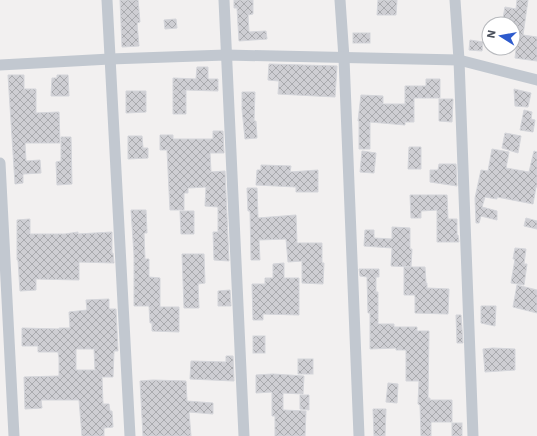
<svg xmlns="http://www.w3.org/2000/svg" width="537" height="436" font-family="'IBM Plex Sans',sans-serif">
	<style>
		.building { fill: url(#building-cross-hatch); stroke: #d4d5da; fill-rule: evenodd }
		.lines { fill: none; stroke-linecap: round; stroke-linejoin: round }
		.minor { stroke: #c2c8d0; stroke-width: 11 }
	</style>
	<defs>
		<pattern id="building-cross-hatch" width="8" height="8" patternUnits="userSpaceOnUse"><rect width="8" height="8" fill="#ceced3"/><path d="M0 0l8 8M0 8l8-8" fill="none" stroke="#a9aaae"/></pattern>
	</defs>
	<rect width="100%" height="100%" fill="#f2f0f0"/>
	<g class="building">
		<polygon points="120,0 138,0 140,22 137,23 139,46 122,47"/>
		<polygon points="234,0 253,0 253,14 248,15 249,32 266,31 267,39 239,41 237,8 234,8"/>
		<polygon points="378,0 397,0 396,15 377,15"/>
		<polygon points="517,0 528,0 523,35 537,37 537,61 515,58 518,34 519,34 513,33 513,24 502,24 505,7 516,9"/>
		<polygon points="176,19 177,28 165,29 164,20"/>
		<rect x="353" y="33" width="17" height="10"/>
		<polygon points="470,40 483,42 482,51 469,50"/>
		<polygon points="269,64 337,66 335,97 278,94 279,81 268,80"/>
		<polygon points="197,67 208,67 208,79 218,79 218,91 186,90 186,114 173,114 173,78 196,79"/>
		<polygon points="8,75 24,75 24,89 36,89 36,113 59,112 60,143 25,143 26,161 40,160 41,173 23,174 23,183 15,184"/>
		<polygon points="57,75 68,75 69,96 51,96 52,78 57,78"/>
		<polygon points="426,79 440,79 440,98 414,98 414,122 405,122 405,125 370,122 370,149 359,149 359,121 358,121 361,95 383,96 383,104 405,104 405,86 426,86"/>
		<polygon points="514,89 531,93 528,107 515,106"/>
		<polygon points="126,91 146,91 146,112 126,113"/>
		<polygon points="242,92 255,92 254,121 256,121 257,138 245,139 242,109"/>
		<polygon points="439,99 453,99 452,122 439,121"/>
		<polygon points="524,110 532,112 531,119 535,120 533,132 520,130"/>
		<polygon points="213,131 223,131 224,153 210,153 211,172 225,171 229,261 214,260 213,232 218,232 218,207 205,206 206,187 188,188 188,193 184,193 184,210 170,210 167,150 160,150 160,135 173,135 173,139 213,139"/>
		<polygon points="505,133 521,136 518,153 502,148"/>
		<polygon points="128,136 142,136 143,148 148,148 148,158 128,159"/>
		<polygon points="61,137 71,137 72,184 57,185 56,162 61,161"/>
		<polygon points="409,147 421,147 421,169 408,169"/>
		<polygon points="492,149 509,152 506,168 529,172 534,151 537,152 537,187 536,187 533,204 497,197 497,199 485,197 482,207 497,211 497,220 481,216 479,223 476,223 475,198 481,170 488,171"/>
		<polygon points="362,151 376,153 374,173 360,172"/>
		<polygon points="439,164 456,164 457,186 430,182 430,170 438,170"/>
		<polygon points="261,165 291,166 290,172 318,170 318,192 296,192 296,187 256,185 257,170 261,170"/>
		<polygon points="247,188 257,188 258,218 296,215 297,243 322,243 322,263 324,263 323,284 302,283 302,261 288,262 286,239 259,240 260,260 251,260 250,211 248,211"/>
		<polygon points="410,195 447,195 448,219 457,219 457,235 458,235 459,242 437,242 437,210 421,211 421,218 411,218"/>
		<polygon points="131,210 146,210 147,233 144,233 145,259 149,259 149,277 160,278 160,307 179,307 179,332 152,331 152,323 150,323 149,306 134,306 134,255"/>
		<polygon points="180,211 194,211 194,234 181,234"/>
		<polygon points="526,218 537,221 537,229 524,226"/>
		<polygon points="30,219 30,234 65,234 78,232 78,234 112,232 112,253 113,253 114,263 79,262 79,280 36,279 36,290 20,291 18,260 17,260 17,220"/>
		<polygon points="392,227 410,228 410,249 412,249 411,267 391,266 392,248 364,246 365,230 374,230 374,238 392,239"/>
		<polygon points="515,248 526,249 524,264 527,264 524,285 511,283 515,259 513,259"/>
		<polygon points="182,254 204,254 205,283 198,284 199,308 184,308"/>
		<polygon points="284,263 284,278 299,278 299,315 263,314 263,320 253,320 252,284 265,284 265,278 273,278 273,264"/>
		<polygon points="404,267 425,267 426,283 427,283 427,288 449,289 448,314 415,313 415,295 404,295"/>
		<polygon points="359,269 379,269 379,277 376,277 376,292 378,292 378,324 394,324 394,327 417,327 417,331 429,331 428,398 430,398 430,400 452,400 452,422 431,422 431,436 421,436 420,405 418,404 419,381 406,381 406,350 396,350 396,348 370,349 370,313 368,313 367,277 360,276"/>
		<polygon points="517,285 537,290 537,313 513,307"/>
		<polygon points="230,290 231,306 218,306 218,291"/>
		<path d="M109 299V309H116L118 351H114L113 377H102L103 404H109L110 411H112L113 427 104 428V436H82L79 400H41L42 408 25 409 24 377 59 376V358L58 352H38V346H22V328L59 329V328H70L69 312 87 310 86 300ZM76 349H94L95 370H76Z"/>
		<polygon points="481,306 496,306 495,326 481,323"/>
		<polygon points="456,315 461,315 463,343 457,343"/>
		<rect x="253" y="336" width="12" height="17"/>
		<polygon points="493,348 515,349 515,370 485,372 483,349"/>
		<polygon points="226,356 233,356 234,381 190,379 191,361 226,362"/>
		<rect x="298" y="359" width="15" height="15"/>
		<polygon points="273,374 304,376 303,394 283,393 283,410 306,411 305,436 275,436 275,416 272,416 272,392 256,393 256,375"/>
		<polygon points="153,380 186,381 187,401 213,403 213,414 189,412 191,436 143,436 140,381"/>
		<polygon points="388,383 398,384 397,403 386,402"/>
		<polygon points="300,395 309,395 309,410 300,409"/>
		<polygon points="373,409 386,409 385,436 374,436"/>
		<rect x="452" y="423" width="10" height="13"/>
	</g>
	<g class="lines">
		<g class="minor">
			<polyline points="107,0 130,436"/>
			<polyline points="224,0 244,436"/>
			<polyline points="340,0 344,58 359,436"/>
			<polyline points="455,0 459,60 473,436"/>
			<polyline points="0,65 110,59 226,55 459,60 537,80"/>
			<polyline points="0,163 14,436"/>
		</g>
	</g>
	<g transform="translate(501 36) rotate(281)"><circle r="19" fill="#ffffff" stroke="#b7b9bd"/>
	<path d="M0-3L7 15L0 10L-7 15Z" fill="#2e5bcd"/>
	<text y="-6" font-size="11" font-weight="bold" text-anchor="middle" fill="#4a505b">N</text>
	</g>
</svg>
